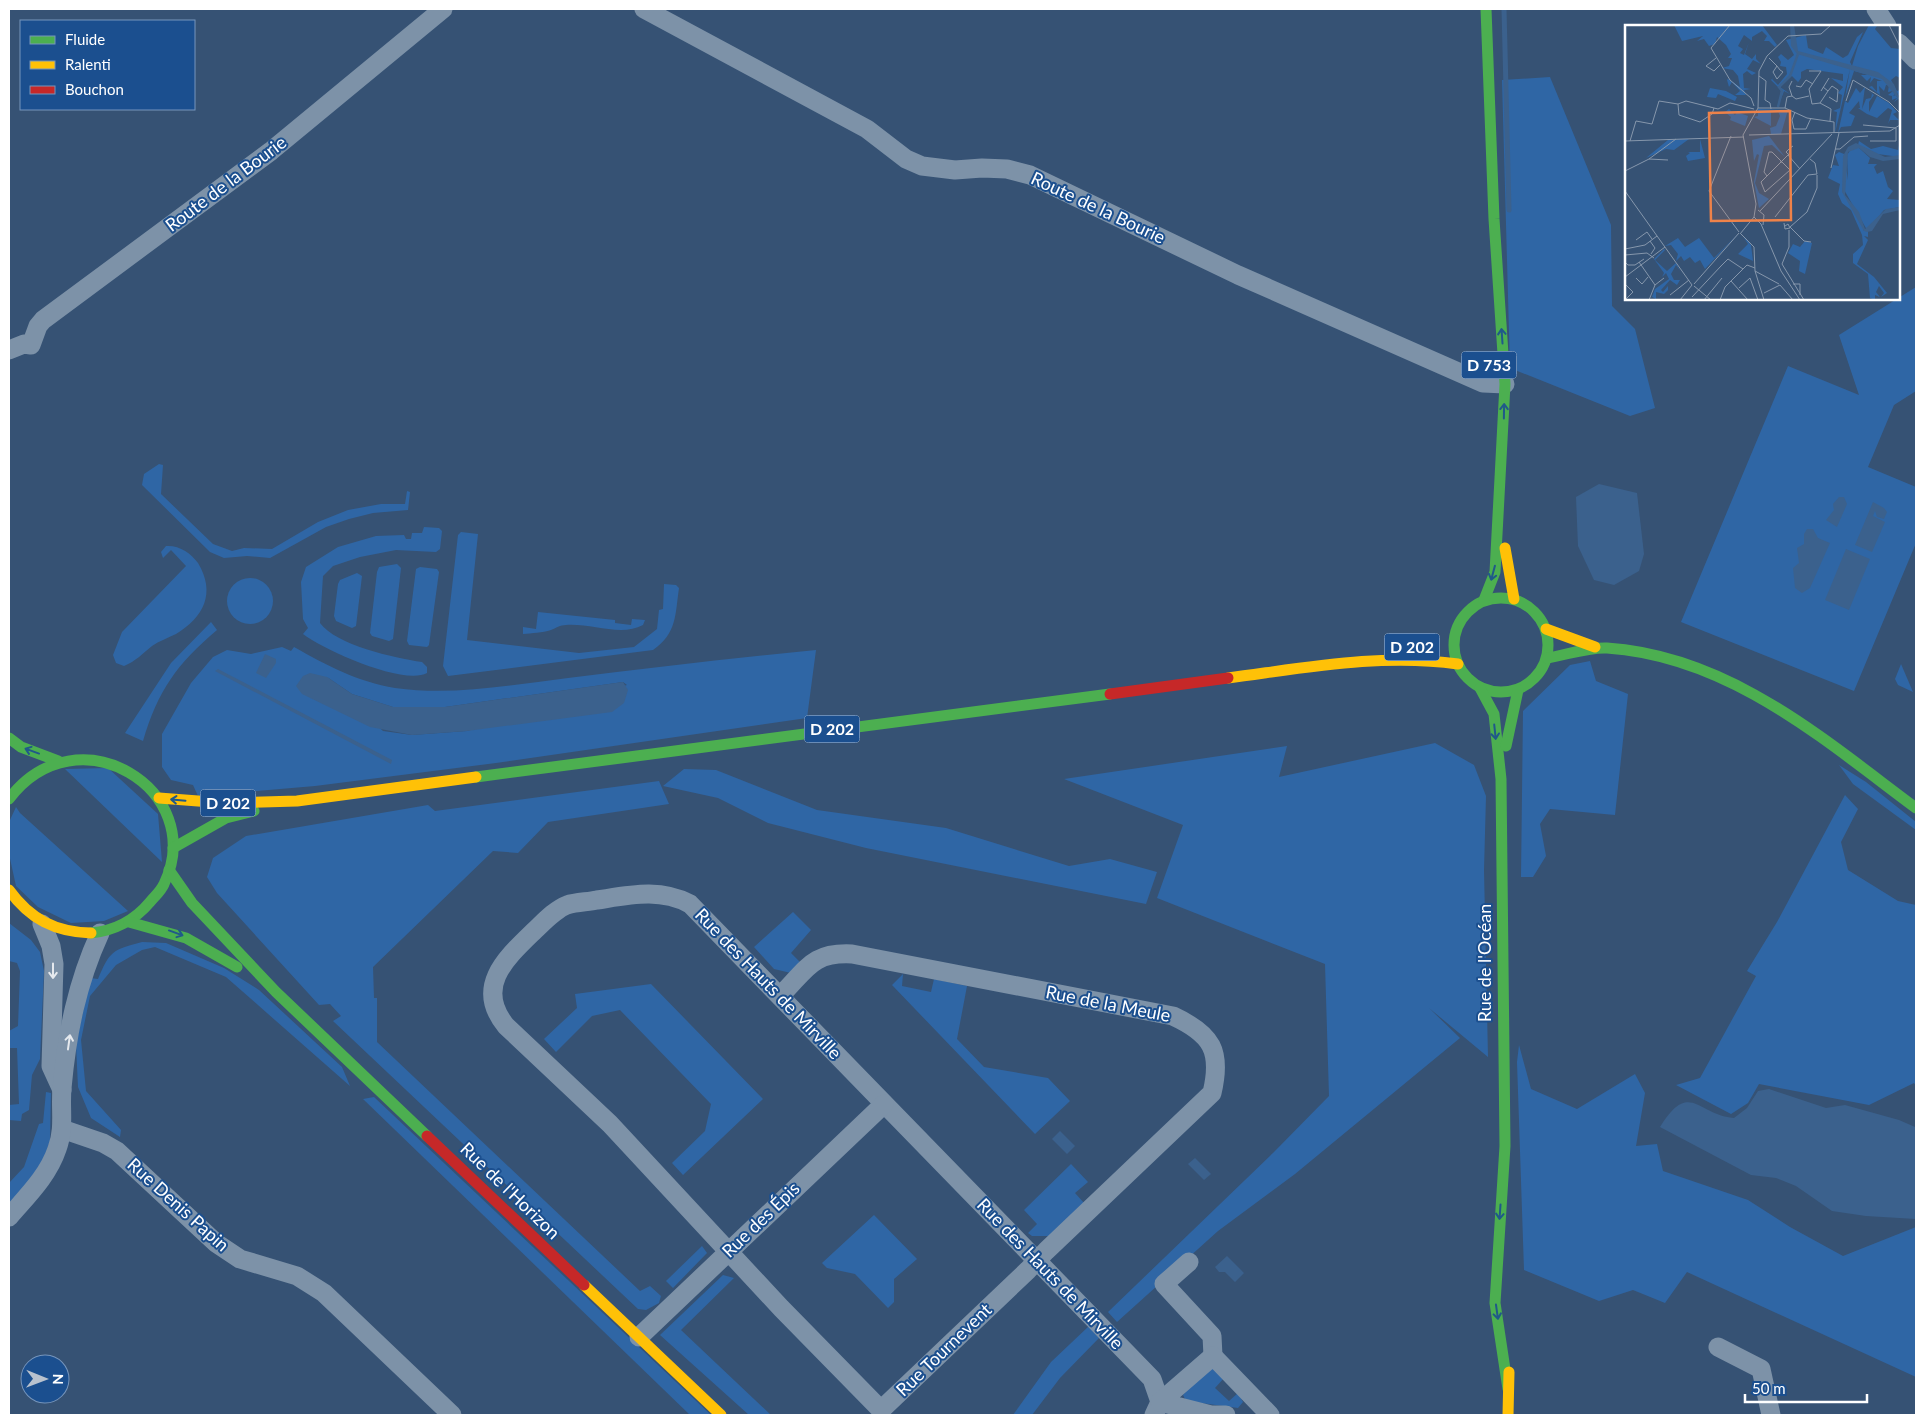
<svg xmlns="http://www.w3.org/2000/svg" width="1925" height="1424" font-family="Lato,sans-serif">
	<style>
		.green { fill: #2f66a5; fill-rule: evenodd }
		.water { fill: #3b618d }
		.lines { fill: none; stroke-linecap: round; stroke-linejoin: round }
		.stream { stroke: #3b618d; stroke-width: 5 }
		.street { stroke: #7d92a8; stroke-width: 19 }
		.fast { stroke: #4caf50; stroke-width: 11 }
		.slow { stroke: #ffc107; stroke-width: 11 }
		.jam { stroke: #c62828; stroke-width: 11 }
		.oneway { stroke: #205989 }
		.oneway2 { stroke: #e5e9ee }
		.labels { text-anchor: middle; stroke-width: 4; stroke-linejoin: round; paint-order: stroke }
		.shield { fill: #1b4f8f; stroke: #bbcadd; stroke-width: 1 }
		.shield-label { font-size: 16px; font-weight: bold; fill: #fff }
		.street-label { font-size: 18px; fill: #fff; stroke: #1b4f8f }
		.inset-river { fill: none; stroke: #3b618d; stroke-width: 2.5 }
		.inset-road { fill: none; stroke: #8697ac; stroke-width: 1 }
		.view { fill: #ee8249; fill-opacity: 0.15; stroke: #ee8249; stroke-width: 2.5 }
		.inset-edge { fill: none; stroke: #fff; stroke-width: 2.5 }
	</style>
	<rect width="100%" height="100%" fill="#365274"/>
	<g class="green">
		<polygon points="1550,77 1611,225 1612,306 1635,329 1655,408 1630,416 1510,368 1502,80"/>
		<polygon points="1916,287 1916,391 1894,405 1868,467 1916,487 1916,543 1854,691 1681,622 1788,366 1859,395 1839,335"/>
		<polygon points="159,464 163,465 161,494 213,544 232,551 244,548 272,549 318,522 348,510 381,504 405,504 407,491 410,492 408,510 373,513 349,519 326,527 270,558 247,556 224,558 210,552 142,485 144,474"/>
		<path d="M424 527 439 528 442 531 440 549 436 552 396 550 360 557 333 566 323 576 320 623C336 645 394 658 422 662L427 667V673C404 686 324 650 303 634L308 628 303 619 301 582 306 567 338 547 376 536 404 535 406 539H411L412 533H422Z"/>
		<path d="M461 532 478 534 467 640 579 653 634 647 657 629 659 610 663 609 664 584 676 585 679 588C675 615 677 633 653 650L448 676 443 666 458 535Z"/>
		<path d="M166 546C179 545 191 553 198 563 216 593 204 617 176 634 168 638 159 641 152 646 142 654 136 661 124 666L116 663 113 655 122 632 186 566 171 550 163 558 161 552Z"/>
		<polygon points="397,564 401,568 393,639 389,641 372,636 370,633 377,572 379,567"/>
		<polygon points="420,567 437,569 439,572 429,645 427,647 409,645 407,641 416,569"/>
		<polygon points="357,573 362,576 356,626 352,628 336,621 334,616 338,584 340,580"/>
		<circle cx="250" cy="601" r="23"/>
		<path d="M538 612 615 620V623L631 625 632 619 645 620 643 625C621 637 591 623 566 625 560 625 556 628 551 630 542 633 532 633 523 634V627L536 629Z"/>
		<path d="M211 622 217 630C177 664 158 690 143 741L125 733 171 663Z"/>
		<path d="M282 647 291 651 294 647C326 665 358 682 395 688 453 696 510 685 568 678 650 668 733 658 816 650L807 718 496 763 315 786 198 796 193 785 171 780 162 767V734L191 683 213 657 227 650 251 654ZM327 677 352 694 393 707H445L623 682 627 685 467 731 412 735 383 731Z"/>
		<polygon points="1590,661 1596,681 1628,694 1615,815 1550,809 1540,824 1546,856 1533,877 1521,877 1523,711 1570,665"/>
		<polygon points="1901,664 1913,692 1898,685 1895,679"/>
		<polygon points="1435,743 1474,765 1486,796 1484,870 1488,1057 1429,1008 1460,1038 1295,1174 1218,1231 1117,1322 1108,1312 1274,1152 1329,1096 1325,964 1157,898 1183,825 1064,779 1287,746 1279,777"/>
		<polygon points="1839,765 1866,782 1916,822 1916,830 1853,784"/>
		<polygon points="108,768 158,814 162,862 65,769"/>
		<polygon points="684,769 716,770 817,810 946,828 1069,866 1110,859 1157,872 1146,904 866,848 768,823 718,798 663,786"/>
		<polygon points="659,781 669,804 548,822 518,853 493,851 373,967 374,998 377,998 377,1042 640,1291 650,1286 661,1296 659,1303 646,1310 638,1309 333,1021 341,1016 330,1004 319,1005 217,893 207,877 213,858 246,836 428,805 435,811"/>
		<polygon points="1845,795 1858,809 1841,842 1848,870 1898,901 1916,905 1916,1086 1914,1083 1869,1105 1759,1084 1748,1103 1731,1114 1676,1085 1700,1078 1756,976 1747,971 1777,922"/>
		<polygon points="16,807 20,813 128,911 104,921 71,923 38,907 16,886 9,854 10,820"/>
		<polygon points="793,912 811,930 791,953 800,962 791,973 774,969 754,947"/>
		<polygon points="9,923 31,940 40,952 44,971 40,1059 32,1075 29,1110 22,1114 21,1121 9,1120 9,1105 19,1104 17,1048 9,1048 9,1031 18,1026 20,971 17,963 9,961"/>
		<path d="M142 942 166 943 224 968 259 990 342 1067 350 1086 226 977 155 947 142 950 116 965 90 996 81 1040 86 1091 121 1130 120 1137 91 1118 78 1087 76 1045 90 978 98 979C110 951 112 950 142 942Z"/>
		<polygon points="903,974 902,986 931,992 934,979 967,986 957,1039 984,1067 1048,1078 1070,1101 1035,1134 892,985"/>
		<polygon points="651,984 763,1099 683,1175 672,1163 705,1131 711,1104 620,1010 592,1016 556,1052 544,1039 577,1008 575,994"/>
		<polygon points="1519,1045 1531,1089 1577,1109 1635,1074 1645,1093 1636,1146 1657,1144 1663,1171 1748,1200 1790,1227 1843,1256 1916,1227 1916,1377 1687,1272 1665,1303 1633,1290 1599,1301 1524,1270 1517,1062"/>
		<polygon points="46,1092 51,1093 50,1141 41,1167 9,1205 9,1183 24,1167 39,1124 43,1123"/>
		<polygon points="374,1097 711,1415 690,1415 363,1099"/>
		<polygon points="1071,1164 1088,1182 1075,1193 1084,1203 1050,1236 1032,1236 1028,1233 1037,1224 1024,1210"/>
		<polygon points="874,1215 917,1259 894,1279 894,1302 888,1308 855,1274 827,1268 822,1263"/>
		<polygon points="702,1246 707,1253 673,1288 666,1281"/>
		<polygon points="723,1275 734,1278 681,1330 771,1415 749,1415 660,1335"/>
		<polygon points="1089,1326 1099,1338 1060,1378 1032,1415 1013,1415 1051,1362"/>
		<polygon points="1208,1367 1214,1368 1224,1378 1215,1388 1229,1401 1238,1393 1243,1402 1238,1408 1186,1401 1183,1395"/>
	</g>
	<g class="water">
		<polygon points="1599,484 1637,493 1644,554 1639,571 1614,585 1594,580 1578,546 1576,497"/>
		<polygon points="1839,497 1844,497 1847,504 1837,527 1826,520 1834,510 1833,504"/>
		<polygon points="1873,502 1884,508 1887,512 1884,519 1877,517 1875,511 1873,516 1885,522 1872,552 1855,545"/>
		<polygon points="1807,529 1813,529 1818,538 1830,543 1810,588 1802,593 1795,588 1793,568 1799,563 1797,548 1804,544 1804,534"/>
		<polygon points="1846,549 1870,559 1849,610 1825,600"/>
		<polygon points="265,654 276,659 276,663 266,678 256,673"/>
		<polygon points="218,669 392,760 391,764 215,671"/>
		<polygon points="310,673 327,677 352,694 393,707 445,707 623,682 628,690 624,703 612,712 467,731 412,735 370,727 302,694 296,686 303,676"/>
		<path d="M1769 1089 1826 1108 1845 1105 1899 1120 1915 1127 1916 1219 1866 1216 1832 1211 1796 1186 1776 1178 1751 1175 1660 1127C1690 1079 1697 1115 1734 1118L1747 1108 1758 1091Z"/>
		<polygon points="1060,1131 1075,1146 1067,1154 1052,1139"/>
		<polygon points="1195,1158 1211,1174 1204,1180 1188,1164"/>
		<polygon points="1227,1256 1244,1273 1235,1282 1225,1272 1219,1272 1215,1267"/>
	</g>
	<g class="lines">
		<polyline class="stream" points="1504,9 1509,210"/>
		<g class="street">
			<polyline points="644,9 867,129 906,159 922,166 955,170 982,168 1007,169 1030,175 1238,275 1483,383 1505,384"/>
			<polyline points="1876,9 1887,26"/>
			<polyline points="1899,43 1916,60"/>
			<polyline points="9,350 24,344 31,345 38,326 43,320 271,151 443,9"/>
			<polyline points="42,924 51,946 54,964 51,1066 62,1090"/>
			<path d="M781 995C807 969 812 952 852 954L1173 1016C1212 1034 1222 1051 1212 1093L1046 1251 1028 1270 881 1410 781 1308 610 1124 506 1026C475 988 504 960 532 933 542 924 554 910 567 905 576 902 588 902 597 900 630 895 660 888 690 904L1152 1379 1160 1402 1154 1415"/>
			<polyline points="62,1129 103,1143 117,1151 216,1243 240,1259 297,1276 324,1293 452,1415"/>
			<path d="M9 1217C27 1196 48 1176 57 1149 65 1128 60 1109 62 1088 67 1033 77 983 100 933"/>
			<polyline points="1189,1262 1164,1284 1212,1336 1213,1356"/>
			<polyline points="639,1337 884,1104"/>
			<polyline points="1718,1347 1761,1369 1771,1415"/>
			<polyline points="1226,1415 1211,1415 1160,1402 1213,1356 1270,1415"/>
		</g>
		<g class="fast">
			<circle cx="1501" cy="645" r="47"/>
			<polyline points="1484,600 1495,572 1505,384 1494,219 1486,9"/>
			<path d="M1547 658C1566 655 1588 647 1607 648 1729 656 1823 739 1916 808"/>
			<polyline points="1480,688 1494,714 1501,779 1505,1146 1495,1303 1508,1389"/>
			<polyline points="9,738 21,747 58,761"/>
			<polyline points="1506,746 1518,690"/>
			<polyline points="476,777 1110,694"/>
			<path d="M9 799C77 709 209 790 164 884 161 891 155 896 150 902 135 920 114 931 91 933"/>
			<polyline points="173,848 226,818 254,811"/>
			<polyline points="169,870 192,903 276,992 427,1136"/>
			<polyline points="129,922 186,938 237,967"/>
		</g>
		<g class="slow">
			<polyline points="1505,548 1514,599"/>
			<polyline points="1546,629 1595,647"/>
			<path d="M1228 678C1305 668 1381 653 1458 664"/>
			<polyline points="159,798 224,803 297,801 476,777"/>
			<path d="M9 890C30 919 55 932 91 933"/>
			<polyline points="584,1285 721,1415"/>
			<polyline points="1508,1415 1509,1372"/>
		</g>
		<g class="jam">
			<polyline points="1110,694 1228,678"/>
			<polyline points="427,1136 584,1285"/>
		</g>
	</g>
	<defs><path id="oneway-shaft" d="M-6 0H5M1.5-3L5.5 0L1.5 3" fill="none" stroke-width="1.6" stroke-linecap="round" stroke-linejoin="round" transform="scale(1.25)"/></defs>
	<g class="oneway">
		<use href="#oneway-shaft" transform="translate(1502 336) rotate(-94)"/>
		<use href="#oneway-shaft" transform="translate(1504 411) rotate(-89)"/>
		<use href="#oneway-shaft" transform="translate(1493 573) rotate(105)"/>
		<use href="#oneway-shaft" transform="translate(1495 732) rotate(84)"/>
		<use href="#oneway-shaft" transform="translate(32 751) rotate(-160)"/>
		<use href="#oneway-shaft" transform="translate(178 800) rotate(-175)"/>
		<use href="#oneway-shaft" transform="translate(176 933) rotate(20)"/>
		<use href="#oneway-shaft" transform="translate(1500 1212) rotate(94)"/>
		<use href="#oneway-shaft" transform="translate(1497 1312) rotate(82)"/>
	</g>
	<g class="oneway2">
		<use href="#oneway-shaft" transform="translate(53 971) rotate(90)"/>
		<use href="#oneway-shaft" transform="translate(69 1042) rotate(-82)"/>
	</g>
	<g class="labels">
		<g class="shield">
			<rect x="1461.5" y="351.5" width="55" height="27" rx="4"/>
			<rect x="1384.5" y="633.5" width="55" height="27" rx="4"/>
			<rect x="804.5" y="715.5" width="55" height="27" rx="4"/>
			<rect x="200.5" y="789.5" width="55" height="27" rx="4"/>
		</g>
		<g class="shield-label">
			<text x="1489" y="371">D 753</text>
			<text x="1412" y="653">D 202</text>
			<text x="832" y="735">D 202</text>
			<text x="228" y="809">D 202</text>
		</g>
		<g class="street-label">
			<text transform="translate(226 184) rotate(-37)" y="6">Route de la Bourie</text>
			<text transform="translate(1098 208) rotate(25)" y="6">Route de la Bourie</text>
			<text transform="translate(1485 963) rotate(-90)" y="6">Rue de l'Océan</text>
			<text transform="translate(768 984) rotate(46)" y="6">Rue des Hauts de Mirville</text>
			<text transform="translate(1108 1004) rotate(11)" y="6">Rue de la Meule</text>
			<text transform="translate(510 1191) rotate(44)" y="6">Rue de l'Horizon</text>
			<text transform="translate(178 1205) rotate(42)" y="6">Rue Denis Papin</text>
			<text transform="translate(761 1220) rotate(-44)" y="6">Rue des Épis</text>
			<text transform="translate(1050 1274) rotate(46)" y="6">Rue des Hauts de Mirville</text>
			<text transform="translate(944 1350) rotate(-44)" y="6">Rue Tournevent</text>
		</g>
	</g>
	<g transform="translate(1625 25)">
		<rect width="275" height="275" fill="#365274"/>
		<path d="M49 0H137L152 20 150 22 144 16H139L142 11 137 6 127 12V16L119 10 113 21 118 24 115 28 119 30 124 17 120 29 127 34 131 29V34L136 39 128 35 122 44 131 48 127 50 122 46 118 49 119 63 126 64 127 58 126 64 119 65 121 70H110L115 66 107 57 104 62 102 55 103 54 115 62 113 51 108 45 97 43 104 41 107 33H103L106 29 101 20 92 12 90 19 84 21 79 14 72 16 78 11 57 16ZM244 0 252 1 250 4 266 23 275 24V53L271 51 266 55 272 66 275 65V73L267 59 266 62 271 68 268 71 271 70 275 78 273 74 269 77 272 73 267 75V71L263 70 268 66 263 67 264 60H261L259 66 254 61 255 70 244 62 247 61 252 67V56H257L249 53 245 58 246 52 242 56 236 50H243L229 46 220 73 225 44 210 108 212 87 208 86 215 83 217 70 213 68 218 62 206 53 218 56V49L182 44 176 47V53L166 67 173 57 167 51 155 62 165 69 159 66 153 82 156 65 146 55 150 50 147 54 153 60 162 49 161 42 155 41 156 37 153 32 156 29 163 35 169 30 161 15 181 10 183 23 198 29 201 22 218 33 223 30 232 12 238 7 225 37 227 41 233 21ZM240 62 237 84 241 74 246 73 247 69 242 65 249 70 244 77V87L252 71 264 78 272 87 268 89 274 95H265L263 99 267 85 263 83 252 93 242 89 233 83H235L234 76 224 88 230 91 226 101 216 102 213 108 220 76 223 78 231 63 235 68ZM85 63 101 66 112 72 110 76 93 69 91 73 82 72ZM104 84 110 90 112 87 123 91 120 101 105 95 106 92 100 87ZM133 84 163 85 156 109H146L145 103 151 101 155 91 153 86 146 87V101L129 92 133 91ZM144 111 160 132 147 120 139 121 130 158 134 168 144 174 134 183 129 157 134 130 132 129 129 136 127 115ZM64 114 49 125 41 124 21 133 43 115ZM75 114 80 133 63 136 61 131 65 128 63 127H75ZM234 116 246 124 258 121 273 125V120L275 132 245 128 233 120ZM233 122 245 133 243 139H252L249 142 252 149 258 146 263 162 268 166 262 174 275 175V182L259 185 242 205 218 163 217 166 235 193 239 206H243V212L239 211 243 215 232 239 249 252 262 268 256 272 259 268 254 261 251 267 255 272 250 270V275L245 273 243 249 228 238V229L238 220 237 210 226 185 217 178 213 169 215 159 203 153 208 140 214 141 210 130 214 127 219 129 223 155 222 130 226 124ZM114 208 80 244 75 235 70 238 65 232 59 236 56 231 51 236 53 229 46 220 40 221 53 213 60 222 74 213 89 233ZM118 211 126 220 128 236 113 229 123 219ZM180 216 187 218 180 249 174 246 175 236 163 228 168 219 175 222ZM39 224 40 225 30 235 42 246 51 238 55 246 51 240 46 249 49 255H55L52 260 45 255 36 265 38 267 43 261V265L39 269 31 267V274L27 272 30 264 44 254 41 248 37 252 39 248 29 234Z" fill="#2f66a5"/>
		<path d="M165 0H169L173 26 253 47 269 59 275 76 257 54 172 29 166 21ZM231 118 260 132 275 130V134L258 136 245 132 234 123 223 127 220 170 234 187 240 204 261 184 275 182V185L258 189 247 206 242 207 239 206 217 167 218 131 223 122Z" fill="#3b618d"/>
		<path class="inset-river" d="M153 82 157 66 154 62 165 51 173 29"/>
		<path class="inset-road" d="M105 0 86 23 105 55 126 73 129 81M264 0 275 22M91 33 81 41 89 46 95 40M144 33 152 41 155 45 158 47 152 54 148 47 152 41M184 46H196L184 64 187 79M134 51 141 56 140 75 145 78 146 84M167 56 164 62 167 71 171 74 184 71M171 61 176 62 181 55 188 59M196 66 204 53M203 66 207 61 213 65 212 77 204 72M221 76 228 55 264 77 275 88M195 78 203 66 198 62M53 79 61 76 93 84 105 78 129 84M53 79 54 90 75 97 87 89 89 83M187 79 195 78 206 84 205 96M133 83H160L182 93 209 97V108M160 83 162 72 167 71M170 87 167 95 169 104H181L186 93M238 100 271 103V116H245M124 110 265 106 275 100M106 111 84 166 114 207M0 116 119 112M5 116 11 96 27 99 34 76 53 79M165 123 164 130 161 127 165 123 168 121M210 124H215L229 112 243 111M24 134 43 135M206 143 214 108M0 146 24 134 51 114M142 151 139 147 144 127H147L156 136V137H157L165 145 140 167 136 157 163 130 175 144M0 166 67 260M133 185 139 190 138 200M135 186 207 109M150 192 183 150 192 149 190 138 185 134M159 198 160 204 165 203 163 199 160 201M165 202 182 187 192 163V150M165 202 179 216 186 217M164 205V222L157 239 179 275M115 209 129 192M116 209 129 222 130 246 139 275M11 215 22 207 27 214M25 216 30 223 26 229M0 224 20 220 32 211M0 230 22 228 29 233M0 237 3 240H10L19 234M14 237 30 260M95 242 103 234 118 244M130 246 154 259M0 252 40 222M11 253 17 259 23 252M106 256 123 275M0 259 8 267 0 275M69 259 114 208M168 259H175V270M69 261 86 275M114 263 125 253 133 275M139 268 155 260 168 275M45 270 64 255M67 272 96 241M24 275 30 260 39 253M55 275 67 260M79 275 97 253M95 275 100 262 122 240 130 243M175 275 156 246 136 199 129 192 131 179 118 110 133 83 134 46 142 31 163 11 196 9 206 0"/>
		<path class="view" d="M165 86 166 195 86 196 84 88Z"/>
		<rect width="275" height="275" class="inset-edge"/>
	</g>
	<rect width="1925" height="1424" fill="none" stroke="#ffffff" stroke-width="20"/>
	<rect x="20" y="20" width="175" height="90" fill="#1b4f8f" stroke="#7695bc"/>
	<rect x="30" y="36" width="25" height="8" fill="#4caf50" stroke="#7695bc"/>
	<text x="65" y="45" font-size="15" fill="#ffffff">Fluide</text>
	<rect x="30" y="61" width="25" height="8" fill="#ffc107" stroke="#7695bc"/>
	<text x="65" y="70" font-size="15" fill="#ffffff">Ralenti</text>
	<rect x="30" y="86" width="25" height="8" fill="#c62828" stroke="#7695bc"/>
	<text x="65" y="95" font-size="15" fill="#ffffff">Bouchon</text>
	<g transform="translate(45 1379) rotate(91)"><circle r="24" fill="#1b4f8f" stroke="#7695bc"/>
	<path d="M0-4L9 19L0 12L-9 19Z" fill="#b9c2ce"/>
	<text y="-8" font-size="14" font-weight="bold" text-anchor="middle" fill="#ffffff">N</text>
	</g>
	<path d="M1745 1394v8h122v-8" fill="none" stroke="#ffffff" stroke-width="2.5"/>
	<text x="1752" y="1394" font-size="15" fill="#ffffff" stroke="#1b4f8f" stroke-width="4" paint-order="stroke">50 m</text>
</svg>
